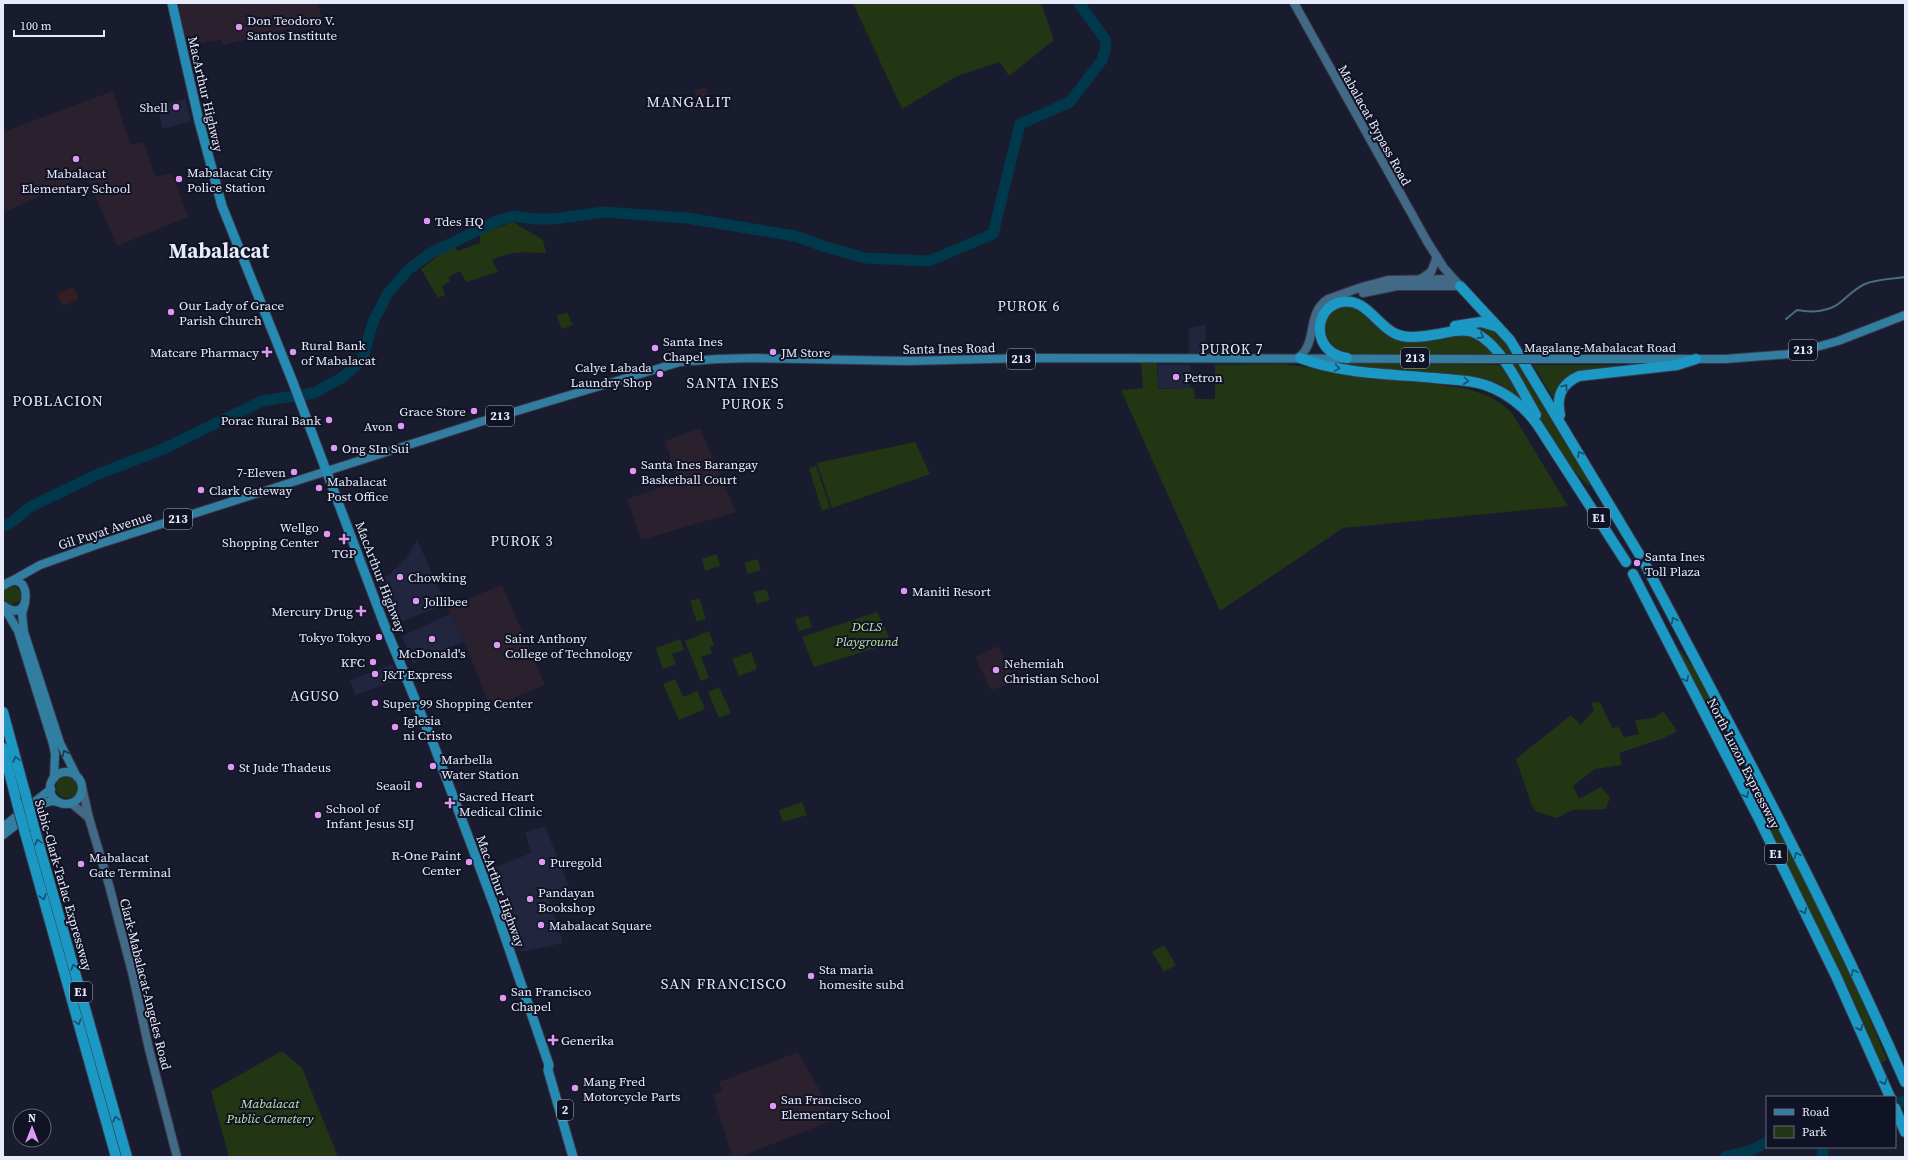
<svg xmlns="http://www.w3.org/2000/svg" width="1908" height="1160" font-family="'Source Serif 4',serif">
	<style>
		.built { fill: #21253d }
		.industrial { fill: #311f23 }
		.education { fill: #2b202e }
		.green { fill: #223614 }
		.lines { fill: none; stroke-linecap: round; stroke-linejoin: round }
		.stream { stroke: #466e80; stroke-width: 2 }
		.river { stroke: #01394c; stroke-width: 11 }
		.secondary-casing { stroke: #373848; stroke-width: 10 }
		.primary-casing { stroke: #373848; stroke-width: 10 }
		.trunk-casing { stroke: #373848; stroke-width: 11 }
		.motorway-casing { stroke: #373848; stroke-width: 12 }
		.secondary { stroke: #426a86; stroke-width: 8 }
		.primary { stroke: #317ea0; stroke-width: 8 }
		.trunk { stroke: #268bb2; stroke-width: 9 }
		.motorway { stroke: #1b98c3; stroke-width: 10 }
		.primary-bridge-casing { stroke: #373848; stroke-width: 10; stroke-linecap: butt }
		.motorway-bridge-casing { stroke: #373848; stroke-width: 12; stroke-linecap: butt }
		.primary-bridge { stroke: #317ea0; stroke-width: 8 }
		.motorway-bridge { stroke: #1b98c3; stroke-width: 10 }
		.oneway { stroke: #154f6c }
		.oneway2 { stroke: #1c3850 }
		.poi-dot { fill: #dd99f3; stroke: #101325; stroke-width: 1.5 }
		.labels { text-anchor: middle; stroke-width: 4; stroke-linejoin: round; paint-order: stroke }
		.shield { fill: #101325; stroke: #a6aab9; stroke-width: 1 }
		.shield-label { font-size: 12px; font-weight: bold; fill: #e7eaf8 }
		.poi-label { font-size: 13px; fill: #e7eaf8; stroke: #101325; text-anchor: start }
		.street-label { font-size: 13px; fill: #e7eaf8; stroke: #101325 }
		.park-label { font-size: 13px; font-style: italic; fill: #bfe5a7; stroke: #101325 }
		.neighbourhood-label { font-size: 14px; letter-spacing: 1px; fill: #e7eaf8; stroke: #101325 }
		.quarter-label { font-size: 15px; letter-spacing: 1px; fill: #e7eaf8; stroke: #101325 }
		.town-label { font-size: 21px; font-weight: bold; fill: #e7eaf8; stroke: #101325 }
	</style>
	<rect width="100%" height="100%" fill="#191c2f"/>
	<g class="built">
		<polygon points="185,99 191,121 163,129 157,106"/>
		<polygon points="1206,325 1205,355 1189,355 1189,328"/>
		<rect x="1158" y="365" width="32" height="23"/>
		<polygon points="417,540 446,604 396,624 378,580 390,574 407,557"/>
		<polygon points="450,614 464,641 413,664 402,636"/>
		<polygon points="393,664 398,680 355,695 350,680"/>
		<polygon points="545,826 572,894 549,899 563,943 521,952 489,870 531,853 525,832"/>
	</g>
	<polygon class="industrial" points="73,287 79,299 63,306 57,294"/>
	<g class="education">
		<polygon points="178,3 318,3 322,21 269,33 223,45 221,40 187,45"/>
		<polygon points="706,87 711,103 699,106 694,90"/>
		<polygon points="113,91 130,145 144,142 155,177 172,173 188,217 117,246 86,175 3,213 3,132"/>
		<polygon points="700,428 736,512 641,540 627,499 678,482 665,441"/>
		<polygon points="502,585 545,685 490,707 467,648 447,607"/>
		<polygon points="998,646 1017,682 991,690 975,657"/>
		<polygon points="798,1052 836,1119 739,1157 732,1157 713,1094 722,1091 719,1082"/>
	</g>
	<g class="green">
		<polygon points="853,3 1041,3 1054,40 1009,76 1000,62 957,76 902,109"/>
		<path d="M513 222 543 240 546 253C527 252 509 251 492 260L498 272 466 282 460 271 448 277 450 281 442 286 445 295 438 298 421 269 452 245 458 251 480 243V234Z"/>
		<polygon points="1338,306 1358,307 1386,331 1462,334 1479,339 1496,356 1385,355 1339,353 1328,345 1322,329 1325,317"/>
		<polygon points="567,312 573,325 562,329 557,316"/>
		<polygon points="1474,324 1492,327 1506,340 1584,468 1590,485 1588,486 1565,461 1488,334 1476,327"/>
		<polygon points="1364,362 1501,365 1527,409 1505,392 1325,363"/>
		<path d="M1141 363H1157L1158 389 1194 388 1195 399H1215V365L1283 364 1463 388C1483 393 1497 398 1512 413L1568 506 1343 528 1220 611 1121 390 1143 388Z"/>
		<polygon points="1533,365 1622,365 1622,369 1585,372 1553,397"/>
		<polygon points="915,442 930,474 832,508 817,463"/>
		<polygon points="816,466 830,508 822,511 809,468"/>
		<polygon points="717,554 720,566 705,571 702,559"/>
		<polygon points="757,559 761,570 748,574 744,563"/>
		<circle cx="12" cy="595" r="9"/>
		<polygon points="766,589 770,600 757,604 753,592"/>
		<polygon points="699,598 706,619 697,622 690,601"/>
		<polygon points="877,612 892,643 814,667 802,637"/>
		<polygon points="808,615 812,627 799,631 795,619"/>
		<polygon points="709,631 714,645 710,647 712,653 701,657 709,678 701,681 685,641"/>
		<polygon points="680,639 684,650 672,654 676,664 663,669 656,648"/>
		<path d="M1677 647C1704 677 1719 716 1732 754L1728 755 1683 671Z"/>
		<polygon points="751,652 757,669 739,676 732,659"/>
		<polygon points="675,679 683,697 697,691 705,709 679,720 663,684"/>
		<polygon points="719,687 731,713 719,718 708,692"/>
		<polygon points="1600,702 1612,728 1619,727 1624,737 1639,734 1635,720 1654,718 1663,711 1677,731 1664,738 1619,753 1622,765 1595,769 1573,786 1579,799 1601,787 1610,797 1606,809 1573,810 1556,818 1535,811 1531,803 1516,759 1571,715 1581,725 1594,710 1591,703"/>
		<path d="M1748 773C1801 866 1847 962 1887 1060L1879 1064 1774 839Z"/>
		<circle cx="67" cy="787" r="11"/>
		<polygon points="802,802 807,815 783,822 779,810"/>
		<polygon points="1164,945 1176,965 1164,972 1152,952"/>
		<polygon points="282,1051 302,1068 338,1157 229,1157 211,1091"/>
	</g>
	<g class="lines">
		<path class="stream" d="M1786 319 1797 310C1812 313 1830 312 1842 301 1849 295 1856 288 1865 284 1876 279 1893 279 1905 277"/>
		<g class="river">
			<path d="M3 526C15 523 21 512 32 506L96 475 163 449 262 401 314 393 343 377 362 360 373 322 388 293 409 269 429 254 499 220 514 216 535 219H553L603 212 687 218 795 236 826 247 865 258 929 261 993 234 1020 124 1070 102 1102 60 1106 47 1105 39 1079 3"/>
			<polyline points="1895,1104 1905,1101"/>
			<polyline points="1725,1157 1752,1150 1767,1142"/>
			<polyline points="1822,1157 1823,1147"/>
		</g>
		<defs>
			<g id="secondary">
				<polyline points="1294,3 1428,243 1444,268 1460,286"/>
				<polyline points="1422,278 1431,272 1437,257"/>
				<polyline points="1363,293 1397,286 1460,286"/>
				<path d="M1298 358C1319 342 1305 314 1328 299L1362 287 1388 280 1453 279"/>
				<polyline points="82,787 89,818 109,885 132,972 149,1049 177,1157"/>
				<polyline points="71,803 89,818"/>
			</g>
			<g id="primary">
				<polyline points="1546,359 1725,359 1791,354 1838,341 1905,315"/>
				<polyline points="8,583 40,565 96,545 480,422 680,362 717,359 754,358 907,361 1024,358 1482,359"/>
				<path d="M3 586C32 562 34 628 4 606"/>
				<polyline points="25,603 22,614 24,632 60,743 77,777"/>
				<polyline points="4,607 18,631 53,744 55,754 54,778"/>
				<circle cx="66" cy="788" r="16"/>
				<polyline points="3,827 51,789"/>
				<polyline points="3,835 44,803 52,801 59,802"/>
			</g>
			<polyline id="trunk" points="172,3 199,121 222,206 292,380 384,624 433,743 495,908 549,1065 548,1070 573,1157"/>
			<g id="motorway">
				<polyline points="1460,286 1510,340 1639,554"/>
				<polyline points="1455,326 1481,322 1498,327"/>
				<path d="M1300 358C1342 374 1390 374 1435 378 1456 380 1477 380 1495 389 1512 397 1526 409 1537 424L1626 562"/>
				<path d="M1347 358C1342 357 1337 356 1333 353 1312 340 1317 307 1341 302 1365 297 1376 324 1394 333 1407 340 1425 336 1439 334 1449 332 1459 329 1469 331 1499 338 1521 390 1536 415"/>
				<path d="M1560 415C1556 397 1561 384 1579 376L1677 365 1696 359"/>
				<path d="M1646 566C1736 736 1828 906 1905 1082"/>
				<polyline points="1633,574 1759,819 1836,976 1890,1097"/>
				<polyline points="3,712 26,796"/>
				<polyline points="3,748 17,803"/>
				<polyline points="34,827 127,1157"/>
				<polyline points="25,833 116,1157"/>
				<polyline points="1895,1108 1905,1132"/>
			</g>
		</defs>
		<use href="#secondary" class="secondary-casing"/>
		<use href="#primary" class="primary-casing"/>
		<use href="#trunk" class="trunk-casing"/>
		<use href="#motorway" class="motorway-casing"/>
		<use href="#secondary" class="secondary"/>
		<use href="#primary" class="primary"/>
		<use href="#trunk" class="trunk"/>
		<use href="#motorway" class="motorway"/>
		<defs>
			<polyline id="primary-bridge" points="1482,359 1546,359"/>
			<g id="motorway-bridge">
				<polyline points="26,796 34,827"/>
				<polyline points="17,803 25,833"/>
			</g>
		</defs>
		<use href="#primary-bridge" class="primary-bridge-casing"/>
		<use href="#motorway-bridge" class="motorway-bridge-casing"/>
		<use href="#primary-bridge" class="primary-bridge"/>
		<use href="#motorway-bridge" class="motorway-bridge"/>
	</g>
	<defs><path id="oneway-chevron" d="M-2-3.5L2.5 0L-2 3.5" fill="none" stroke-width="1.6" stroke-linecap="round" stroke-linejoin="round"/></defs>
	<g class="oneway">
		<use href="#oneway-chevron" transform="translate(1481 336) rotate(28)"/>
		<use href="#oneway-chevron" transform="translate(1337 368) rotate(9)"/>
		<use href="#oneway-chevron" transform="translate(1466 381) rotate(7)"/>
		<use href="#oneway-chevron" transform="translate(1565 387) rotate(-52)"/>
		<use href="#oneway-chevron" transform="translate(1580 454) rotate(-121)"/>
		<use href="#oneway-chevron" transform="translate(1674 620) rotate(-117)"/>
		<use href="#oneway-chevron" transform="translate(1686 679) rotate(63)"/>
		<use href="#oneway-chevron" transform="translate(16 759) rotate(-105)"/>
		<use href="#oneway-chevron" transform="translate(1746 795) rotate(63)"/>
		<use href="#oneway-chevron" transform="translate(38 842) rotate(-106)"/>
		<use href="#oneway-chevron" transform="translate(1797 855) rotate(-116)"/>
		<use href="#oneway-chevron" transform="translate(43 897) rotate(74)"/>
		<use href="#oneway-chevron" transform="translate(1804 911) rotate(64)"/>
		<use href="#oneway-chevron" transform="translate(74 967) rotate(-106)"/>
		<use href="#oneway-chevron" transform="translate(1854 972) rotate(-115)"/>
		<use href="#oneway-chevron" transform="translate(78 1022) rotate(74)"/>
		<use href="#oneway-chevron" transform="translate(1860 1028) rotate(65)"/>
		<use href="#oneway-chevron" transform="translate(1884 1082) rotate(67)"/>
		<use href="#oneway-chevron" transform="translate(116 1119) rotate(-106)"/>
	</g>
	<use class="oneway2" href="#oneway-chevron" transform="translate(65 753) rotate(-115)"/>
	<g class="poi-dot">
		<circle cx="239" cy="27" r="4"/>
		<circle cx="176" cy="107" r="4"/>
		<circle cx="76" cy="159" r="4"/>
		<circle cx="179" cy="179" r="4"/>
		<circle cx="427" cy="221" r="4"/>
		<circle cx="171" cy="312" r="4"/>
		<circle cx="655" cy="348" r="4"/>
		<path d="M265 346h4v4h4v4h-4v4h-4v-4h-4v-4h4z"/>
		<circle cx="293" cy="352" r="4"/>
		<circle cx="773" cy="352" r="4"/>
		<circle cx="660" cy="374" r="4"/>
		<circle cx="1176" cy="377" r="4"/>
		<circle cx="474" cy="411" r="4"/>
		<circle cx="329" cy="420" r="4"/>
		<circle cx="401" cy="426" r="4"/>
		<circle cx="334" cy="448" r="4"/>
		<circle cx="633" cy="471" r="4"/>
		<circle cx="294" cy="472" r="4"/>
		<circle cx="319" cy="488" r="4"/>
		<circle cx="201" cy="490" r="4"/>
		<circle cx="327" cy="534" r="4"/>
		<path d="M342 533h4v4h4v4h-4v4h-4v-4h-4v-4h4z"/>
		<circle cx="1637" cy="563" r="4"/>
		<circle cx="400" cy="577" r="4"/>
		<circle cx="904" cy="591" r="4"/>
		<circle cx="416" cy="601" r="4"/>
		<path d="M359 605h4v4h4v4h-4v4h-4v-4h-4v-4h4z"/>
		<circle cx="379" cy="637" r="4"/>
		<circle cx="432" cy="639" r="4"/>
		<circle cx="497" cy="645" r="4"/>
		<circle cx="373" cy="662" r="4"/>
		<circle cx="996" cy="670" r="4"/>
		<circle cx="375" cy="674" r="4"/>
		<circle cx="375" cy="703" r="4"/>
		<circle cx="395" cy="727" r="4"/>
		<circle cx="433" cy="766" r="4"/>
		<circle cx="231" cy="767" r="4"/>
		<circle cx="419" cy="785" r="4"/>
		<path d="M448 797h4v4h4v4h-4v4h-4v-4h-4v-4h4z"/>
		<circle cx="318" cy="815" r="4"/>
		<circle cx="469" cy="862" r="4"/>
		<circle cx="542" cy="862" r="4"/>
		<circle cx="81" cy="864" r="4"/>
		<circle cx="530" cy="899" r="4"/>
		<circle cx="541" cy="925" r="4"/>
		<circle cx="811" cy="976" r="4"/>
		<circle cx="503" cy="998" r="4"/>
		<path d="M551 1034h4v4h4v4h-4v4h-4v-4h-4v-4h4z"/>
		<circle cx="575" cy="1088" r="4"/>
		<circle cx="773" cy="1106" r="4"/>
	</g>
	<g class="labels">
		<g class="shield">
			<rect x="1789" y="340" width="28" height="20" rx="3"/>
			<rect x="1401" y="348" width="28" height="20" rx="3"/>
			<rect x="1007" y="349" width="28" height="20" rx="3"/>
			<rect x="486" y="406" width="28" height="20" rx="3"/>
			<rect x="1588" y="508" width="22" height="20" rx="3"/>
			<rect x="164" y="509" width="28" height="20" rx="3"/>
			<rect x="1765" y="844" width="22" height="20" rx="3"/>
			<rect x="70" y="982" width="22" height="20" rx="3"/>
			<rect x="557" y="1100" width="16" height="20" rx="3"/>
		</g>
		<g class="shield-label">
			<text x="1803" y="354">213</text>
			<text x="1415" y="362">213</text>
			<text x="1021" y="363">213</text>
			<text x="500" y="420">213</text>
			<text x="1599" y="522">E1</text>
			<text x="178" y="523">213</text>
			<text x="1776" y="858">E1</text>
			<text x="81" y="996">E1</text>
			<text x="565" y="1114">2</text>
		</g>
		<g class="poi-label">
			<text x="247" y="25">Don Teodoro V.<tspan x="247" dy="15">Santos Institute</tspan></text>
			<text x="168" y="112" text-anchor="end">Shell</text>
			<text x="187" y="177">Mabalacat City<tspan x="187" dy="15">Police Station</tspan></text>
			<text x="76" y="178" text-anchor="middle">Mabalacat<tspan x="76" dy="15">Elementary School</tspan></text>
			<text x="435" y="226">Tdes HQ</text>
			<text x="179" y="310">Our Lady of Grace<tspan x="179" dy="15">Parish Church</tspan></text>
			<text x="663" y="346">Santa Ines<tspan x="663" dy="15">Chapel</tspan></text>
			<text x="301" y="350">Rural Bank<tspan x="301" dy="15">of Mabalacat</tspan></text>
			<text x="259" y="357" text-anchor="end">Matcare Pharmacy</text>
			<text x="781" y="357">JM Store</text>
			<text x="652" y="372" text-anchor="end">Calye Labada<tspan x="652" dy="15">Laundry Shop</tspan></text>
			<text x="1184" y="382">Petron</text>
			<text x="466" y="416" text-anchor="end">Grace Store</text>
			<text x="321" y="425" text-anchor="end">Porac Rural Bank</text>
			<text x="393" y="431" text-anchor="end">Avon</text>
			<text x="342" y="453">Ong SIn Sui</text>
			<text x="641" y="469">Santa Ines Barangay<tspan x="641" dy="15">Basketball Court</tspan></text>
			<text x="286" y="477" text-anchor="end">7-Eleven</text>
			<text x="327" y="486">Mabalacat<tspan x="327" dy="15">Post Office</tspan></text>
			<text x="209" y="495">Clark Gateway</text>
			<text x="319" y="532" text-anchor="end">Wellgo<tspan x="319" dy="15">Shopping Center</tspan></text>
			<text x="344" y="558" text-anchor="middle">TGP</text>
			<text x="1645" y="561">Santa Ines<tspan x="1645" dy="15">Toll Plaza</tspan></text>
			<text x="408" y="582">Chowking</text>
			<text x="912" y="596">Maniti Resort</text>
			<text x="424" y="606">Jollibee</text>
			<text x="353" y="616" text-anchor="end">Mercury Drug</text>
			<text x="371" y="642" text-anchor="end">Tokyo Tokyo</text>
			<text x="505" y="643">Saint Anthony<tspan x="505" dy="15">College of Technology</tspan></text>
			<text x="432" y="658" text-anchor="middle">McDonald's</text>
			<text x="365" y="667" text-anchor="end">KFC</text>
			<text x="1004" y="668">Nehemiah<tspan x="1004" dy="15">Christian School</tspan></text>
			<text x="383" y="679">J&amp;T Express</text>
			<text x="383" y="708">Super 99 Shopping Center</text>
			<text x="403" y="725">Iglesia<tspan x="403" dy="15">ni Cristo</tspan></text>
			<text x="441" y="764">Marbella<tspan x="441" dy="15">Water Station</tspan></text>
			<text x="239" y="772">St Jude Thadeus</text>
			<text x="411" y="790" text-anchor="end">Seaoil</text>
			<text x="459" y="801">Sacred Heart<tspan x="459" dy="15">Medical Clinic</tspan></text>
			<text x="326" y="813">School of<tspan x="326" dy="15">Infant Jesus SIJ</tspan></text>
			<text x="461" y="860" text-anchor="end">R-One Paint<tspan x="461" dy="15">Center</tspan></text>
			<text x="89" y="862">Mabalacat<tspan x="89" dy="15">Gate Terminal</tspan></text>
			<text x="550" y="867">Puregold</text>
			<text x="538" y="897">Pandayan<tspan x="538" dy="15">Bookshop</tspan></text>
			<text x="549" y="930">Mabalacat Square</text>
			<text x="819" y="974">Sta maria<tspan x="819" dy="15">homesite subd</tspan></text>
			<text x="511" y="996">San Francisco<tspan x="511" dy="15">Chapel</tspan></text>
			<text x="561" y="1045">Generika</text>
			<text x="583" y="1086">Mang Fred<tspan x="583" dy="15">Motorcycle Parts</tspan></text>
			<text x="781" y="1104">San Francisco<tspan x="781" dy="15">Elementary School</tspan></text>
		</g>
		<g class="street-label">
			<text transform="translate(206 94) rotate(77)" y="5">MacArthur Highway</text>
			<text transform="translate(1375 125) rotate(61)" y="5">Mabalacat Bypass Road</text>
			<text x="1600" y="352">Magalang-Mabalacat Road</text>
			<text transform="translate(949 348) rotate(-1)" y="5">Santa Ines Road</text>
			<text transform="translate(105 530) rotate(-18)" y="5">Gil Puyat Avenue</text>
			<text transform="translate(381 577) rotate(69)" y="5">MacArthur Highway</text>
			<text transform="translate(1744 763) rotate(63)" y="5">North Luzon Expressway</text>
			<text transform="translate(64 885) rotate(74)" y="5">Subic-Clark-Tarlac Expressway</text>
			<text transform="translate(501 891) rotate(70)" y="5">MacArthur Highway</text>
			<text transform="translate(146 984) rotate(76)" y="5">Clark-Mabalacat-Angeles Road</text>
		</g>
		<g class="park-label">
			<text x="867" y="631">DCLS<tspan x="867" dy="15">Playground</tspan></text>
			<text x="270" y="1108">Mabalacat<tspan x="270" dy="15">Public Cemetery</tspan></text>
		</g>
		<g class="neighbourhood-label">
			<text x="1029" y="311">PUROK 6</text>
			<text x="1232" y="354">PUROK 7</text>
			<text x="753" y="409">PUROK 5</text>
			<text x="522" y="546">PUROK 3</text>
			<text x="315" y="701">AGUSO</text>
		</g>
		<g class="quarter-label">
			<text x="689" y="107">MANGALIT</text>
			<text x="733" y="388">SANTA INES</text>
			<text x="58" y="406">POBLACION</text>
			<text x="724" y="989">SAN FRANCISCO</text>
		</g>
		<g class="town-label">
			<text x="219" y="258">Mabalacat</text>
		</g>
	</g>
	<rect width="1908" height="1160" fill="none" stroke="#e7eaf8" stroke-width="8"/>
	<rect x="1766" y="1096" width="130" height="52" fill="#101325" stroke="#666979"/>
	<rect x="1774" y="1109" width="20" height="6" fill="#317ea0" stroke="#666979"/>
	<text x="1802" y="1116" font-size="12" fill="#e7eaf8">Road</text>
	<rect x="1774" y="1126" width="20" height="12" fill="#223614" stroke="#666979"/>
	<text x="1802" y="1136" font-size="12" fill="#e7eaf8">Park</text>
	<g transform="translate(32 1128)"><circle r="19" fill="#101325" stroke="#666979"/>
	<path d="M0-3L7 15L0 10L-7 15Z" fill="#dd99f3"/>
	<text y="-6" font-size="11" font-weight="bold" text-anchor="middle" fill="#e7eaf8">N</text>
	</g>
	<path d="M14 30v6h90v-6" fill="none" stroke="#e7eaf8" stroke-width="2"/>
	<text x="20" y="30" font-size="12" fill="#e7eaf8" stroke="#101325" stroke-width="3" paint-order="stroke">100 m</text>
</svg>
